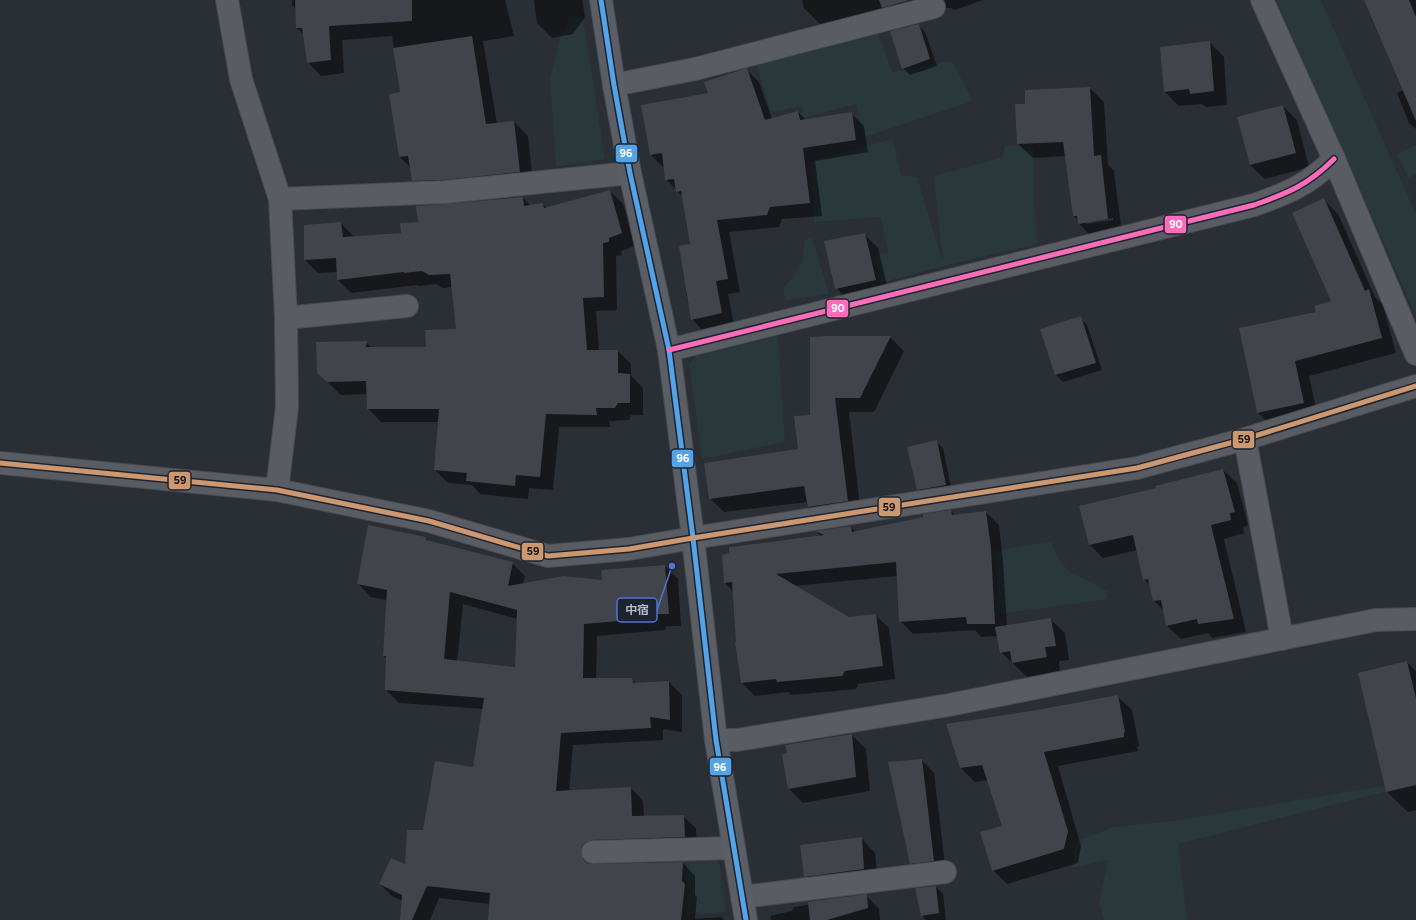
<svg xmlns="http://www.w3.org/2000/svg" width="1416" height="920" font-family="Figtree,'Noto Sans JP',sans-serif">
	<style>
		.green { fill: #28383b }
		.shadow { fill: #0007; fill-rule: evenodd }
		.building { fill: #41444a; fill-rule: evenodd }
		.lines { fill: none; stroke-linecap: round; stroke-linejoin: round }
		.minor-casing { stroke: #484a50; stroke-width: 24 }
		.major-casing { stroke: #474a52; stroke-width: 24 }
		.minor { stroke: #595c63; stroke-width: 22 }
		.major { stroke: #5b5f65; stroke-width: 22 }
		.bus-1-casing { stroke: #1d242f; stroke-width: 8 }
		.bus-2-casing { stroke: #1d242f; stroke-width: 8 }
		.bus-3-casing { stroke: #1d242f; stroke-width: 8 }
		.bus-1 { stroke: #53a3e8; stroke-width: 5 }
		.bus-2 { stroke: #cd976f; stroke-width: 5 }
		.bus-3 { stroke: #fb6dba; stroke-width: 5 }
		.leader { fill: none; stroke: #5274d2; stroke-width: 1.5 }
		.callout-dot { fill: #5274d2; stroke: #1d242f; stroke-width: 1.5 }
		.callout { fill: #1d242f; stroke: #5274d2; stroke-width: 1.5 }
		.callout-label { font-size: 12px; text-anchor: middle; font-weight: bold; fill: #b4bac6 }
		.line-badge { stroke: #1d242f; stroke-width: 1.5 }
		.badge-label { font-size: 11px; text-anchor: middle; font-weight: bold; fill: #fff }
		.pale-badge-label { font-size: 11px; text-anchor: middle; font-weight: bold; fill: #111 }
	</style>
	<rect width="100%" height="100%" fill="#2a2e35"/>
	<g class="green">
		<polygon points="1276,0 1321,0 1416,214 1416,316"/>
		<polygon points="583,17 605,159 556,167 550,79 560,39 569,18"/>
		<polygon points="877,30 892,72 952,61 973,101 864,137 856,104 803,118 802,106 771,112 756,64"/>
		<polygon points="892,139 901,175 917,177 943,263 934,176 1003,157 1005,145 1034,147 1034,208 1038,244 944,266 881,283 874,255 888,253 881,217 814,222 811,161"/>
		<polygon points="1416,145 1416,174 1408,178 1397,154"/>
		<polygon points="812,237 829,294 786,301 783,288 791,279 802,262 805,240"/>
		<polygon points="778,336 785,442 702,459 689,364 696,356"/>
		<polygon points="1051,541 1058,558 1069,571 1107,591 1108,599 999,614 995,551"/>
		<polygon points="1416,780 1416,784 1178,844 1187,920 1104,920 1099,903 1108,860 1071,868 1077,841 1113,827 1172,821"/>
		<polygon points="714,858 720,866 726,912 687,915 687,859"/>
	</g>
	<g class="shadow">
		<polygon points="292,0 505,0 514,36 483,41 497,124 514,122 528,136 533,185 426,194 413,180 411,168 400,157 401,93 392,36 342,40 344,73 321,76 308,62 303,34 297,28 297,10 292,5"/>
		<polygon points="534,0 582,0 585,17 573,34 552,38 537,23"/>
		<polygon points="802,0 983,0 955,10 951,8 945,8 896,21 825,29 804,8"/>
		<polygon points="1365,0 1416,0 1416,129 1409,123 1397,93 1404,90"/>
		<polygon points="918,25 925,32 937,66 910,75 903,68"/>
		<polygon points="1209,42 1224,57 1227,105 1206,107 1202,104 1179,106 1165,92 1161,48"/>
		<polygon points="747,70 759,82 772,119 798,112 806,120 851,113 864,126 868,152 815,161 822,216 782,219 779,227 729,232 740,292 728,294 734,325 704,332 692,319 686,293 688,292 691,245 683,197 666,179 665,167 663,167 650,154 709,94"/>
		<path d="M1090 88 1104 102 1108 164 1114 171 1122 234 1093 238 1079 224V221L1074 216 1066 156 1033 158 1018 144 1027 105ZM1113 218V220L1086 224V222Z"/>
		<polygon points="1283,106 1297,120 1309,167 1265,179 1250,165"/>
		<polygon points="610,191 623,204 635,246 621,251 622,255 616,256 617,310 596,311 599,351 618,351 631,364 631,376 643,388 643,415 631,415 629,420 609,421 610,427 559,427 553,490 529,488 528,499 480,494 472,485 448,483 435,470 439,422 381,422 368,408 367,394 341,395 318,373 366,342 372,348 427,348 457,330 453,287 443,288 436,284 419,286 417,285 351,293 338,280 338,272 318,273 305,260 305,226 341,223 354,237 402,234 419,223 523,198 531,206 543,204 547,209"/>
		<polygon points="1324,200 1338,214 1375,297 1383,305 1396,353 1309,376 1318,417 1273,427 1258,413 1317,313 1333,301"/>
		<polygon points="864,234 878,248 889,294 850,302 836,288"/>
		<polygon points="1080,317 1087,325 1102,370 1063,382 1056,375"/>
		<polygon points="890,337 904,351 874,412 849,412 861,515 823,521 808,507 808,502 724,512 710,498 800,450 811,415"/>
		<polygon points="936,441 943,448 952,492 925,497 918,490"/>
		<polygon points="1223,470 1237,483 1248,525 1243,527 1244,533 1224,539 1246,632 1212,638 1208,633 1181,639 1167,626 1165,612 1154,601 1151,586 1144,579 1137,550 1103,558 1090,545 1157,489"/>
		<polygon points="951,511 955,515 986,512 999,525 1003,562 1007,626 1050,619 1065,633 1069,660 1059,661 1060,671 1027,677 1001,652 998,636 981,637 975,630 913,634 900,621 897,576 794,586 849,618 875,615 889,628 895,679 858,684 856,689 791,695 788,692 755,696 742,683 733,591 725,583 821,536 817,532 851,527 856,532"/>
		<path d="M425 538 430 542 512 563 525 576 523 584 603 581 665 566 678 579 681 626H666L665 630 597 636 596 679H631L636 684 669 682 682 695V732L663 729V740L573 745 569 792 631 788 643 801 644 817 683 816 696 828 697 849 595 858 593 866 683 863 695 876V895L697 897 695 919 721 917 724 920H489L490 904 439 898 430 920H401L403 901 393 897 380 884 405 866 423 831 474 768 484 709 399 703 386 690 387 659 384 656 387 600 371 597 358 584ZM463 604 517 619 516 668 457 662Z"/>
		<polygon points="1407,662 1416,671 1416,810 1408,812 1387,792"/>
		<polygon points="1117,696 1132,710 1139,746 1137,747 1138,751 1058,766 1081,846 1078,863 1007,884 993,870 1003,826 988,780 975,782 961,768 1037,711"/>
		<polygon points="852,735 866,749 870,791 803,803 789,789 787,746"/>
		<polygon points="922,760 934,773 946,873 923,876 911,863"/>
		<polygon points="861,838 875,853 878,883 819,891 805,876"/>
		<polygon points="936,887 943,894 946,920 926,920 922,916"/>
		<polygon points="866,895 879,909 880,920 771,920 770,916 792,911 794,907"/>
	</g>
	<g class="building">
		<polygon points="295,0 412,0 412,21 329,26 331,60 307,63 302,28 296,28"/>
		<polygon points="879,0 910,0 882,8"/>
		<polygon points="1364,0 1409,0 1416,17 1416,121"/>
		<polygon points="919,24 930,59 902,69 890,31"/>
		<polygon points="472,36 486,124 514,121 520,172 444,180 412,181 408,156 399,157 389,94 400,92 393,48"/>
		<polygon points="1210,41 1214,91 1190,94 1189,89 1164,92 1160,47"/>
		<polygon points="747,68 765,120 798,111 800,120 852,112 856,140 803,148 810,203 770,207 767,215 717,220 728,279 716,281 722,313 691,320 679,246 690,244 681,191 676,192 674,179 665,180 662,153 650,155 641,105 708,93 704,82"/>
		<polygon points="1090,87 1094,156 1101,155 1108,219 1078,224 1077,216 1073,216 1063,142 1017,144 1015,104 1025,104 1025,90"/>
		<polygon points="1283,105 1296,153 1250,165 1237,117"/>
		<polygon points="610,190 622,233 609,238 609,242 603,243 604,297 583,298 587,350 618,350 618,373 630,374 630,403 618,403 615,408 596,408 597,415 546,414 540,477 516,475 515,486 466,481 467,473 434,470 439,409 367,409 366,381 327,382 317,373 316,342 367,341 366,347 426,347 425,330 456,329 450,274 429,275 422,271 404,273 404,272 337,280 336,258 304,260 304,225 341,222 343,237 401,233 400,223 418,222 416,206 446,204 523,197 524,206 543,203 544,208"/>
		<polygon points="1324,198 1365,291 1369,289 1382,338 1295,361 1304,403 1257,413 1239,328 1316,312 1314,306 1331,301 1292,213"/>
		<polygon points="865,233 876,280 835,289 824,241"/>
		<polygon points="1081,316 1096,363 1055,375 1040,329"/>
		<polygon points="828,336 891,336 860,398 835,398 848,501 808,507 804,486 709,499 704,463 798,449 794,416 810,415 810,337"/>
		<polygon points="937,440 946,485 917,490 907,447"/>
		<polygon points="1223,469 1235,512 1230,513 1231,520 1211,525 1234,619 1198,624 1197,619 1166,626 1161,600 1153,601 1148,579 1143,580 1133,535 1089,545 1079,506 1156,488 1155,486"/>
		<polygon points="951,510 952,515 986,511 991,548 995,624 967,624 966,617 899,622 896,562 776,574 849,617 876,614 883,666 845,671 842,676 777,682 776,679 741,683 735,642 736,642 732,582 724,583 722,555 729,553 729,546 731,547 824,535 815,531 851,526 852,532 923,517 923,514"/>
		<path d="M368 525 426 537V540L513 562 508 586 563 576 602 580 601 570 665 565 669 614H653L652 618 584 624 583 678H632L633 683 669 681 670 720 650 717 651 728 561 733 556 791 631 787 632 816 684 815 685 837 593 840 586 842 582 846 581 852 583 859 587 863 593 864 683 862 682 881 685 884 681 920H488L490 893 427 886 412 920H400L402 895 379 884 391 858 405 864 407 830H423L435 761 473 767 484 698 385 690 386 656H383L387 590 357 584ZM450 592 517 610 515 667 444 659Z"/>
		<polygon points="1051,618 1056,646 1045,647 1047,657 1012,663 1010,651 1000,653 995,627"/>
		<polygon points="1407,661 1416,698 1416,785 1386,792 1358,673"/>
		<polygon points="1118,695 1125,732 1124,732 1124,737 1044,752 1068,831 1064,849 992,871 980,832 1002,826 982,765 960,768 946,724 1037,710"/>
		<polygon points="852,734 856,777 788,789 782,754 787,753 785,745"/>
		<polygon points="922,759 934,861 910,864 888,762"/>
		<polygon points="862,837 864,869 804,877 800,845"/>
		<polygon points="936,886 939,913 921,916 915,888"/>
		<polygon points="867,894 868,908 827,920 810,920 808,902"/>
	</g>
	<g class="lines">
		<defs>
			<g id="minor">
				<polyline points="227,0 241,79 280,199 286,318 287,407 277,490"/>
				<polyline points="1262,0 1334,159 1416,354"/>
				<polyline points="614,85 695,69 934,7"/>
				<polyline points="280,199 445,192 630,173"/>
				<polyline points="286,318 407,306"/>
				<path d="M669 350 1254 205C1288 193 1308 185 1334 159"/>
				<polyline points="1245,439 1269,567 1282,639"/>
				<polyline points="0,463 277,490 429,521 548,556 629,549 693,538 1137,468 1245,439 1416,386"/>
				<polyline points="716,740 737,740 949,705 1376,620 1416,619"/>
				<polyline points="593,852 734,848"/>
				<polyline points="742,897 945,872"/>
			</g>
			<polyline id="major" points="601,0 614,85 630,173 669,350 693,538 716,740 746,920"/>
		</defs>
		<use href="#minor" class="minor-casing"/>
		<use href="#major" class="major-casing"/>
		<use href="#minor" class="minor"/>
		<use href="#major" class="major"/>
		<defs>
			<polyline id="bus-1" points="601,0 614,85 630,173 669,350 693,538 716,740 746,920"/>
			<polyline id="bus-2" points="0,463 277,490 429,521 548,556 629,549 693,538 1137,468 1245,439 1416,386"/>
			<path id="bus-3" d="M669 350 1254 205C1288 193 1308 185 1334 159"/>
		</defs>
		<use href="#bus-1" class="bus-1-casing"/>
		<use href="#bus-2" class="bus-2-casing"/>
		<use href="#bus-3" class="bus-3-casing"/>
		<use href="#bus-1" class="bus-1"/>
		<use href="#bus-2" class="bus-2"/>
		<use href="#bus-3" class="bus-3"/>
	</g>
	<path class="leader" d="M672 566L657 610"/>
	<circle class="callout-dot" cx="672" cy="566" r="4"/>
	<rect class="callout" x="617" y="598" width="40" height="24" rx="4"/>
	<g class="callout-label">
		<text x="637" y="614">中宿</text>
	</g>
	<g class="line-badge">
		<rect x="615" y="144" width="23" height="19" rx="4" fill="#53a3e8"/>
		<rect x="1164" y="215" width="23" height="19" rx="4" fill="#fb6dba"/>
		<rect x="826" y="299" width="23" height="19" rx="4" fill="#fb6dba"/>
		<rect x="1232" y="430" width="23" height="19" rx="4" fill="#cd976f"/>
		<rect x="671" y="449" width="23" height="19" rx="4" fill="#53a3e8"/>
		<rect x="168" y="471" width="23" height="19" rx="4" fill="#cd976f"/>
		<rect x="878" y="497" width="23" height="20" rx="4" fill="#cd976f"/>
		<rect x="521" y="542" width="23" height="19" rx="4" fill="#cd976f"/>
		<rect x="709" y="757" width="23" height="19" rx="4" fill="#53a3e8"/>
	</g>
	<g class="badge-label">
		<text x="626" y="157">96</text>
		<text x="1176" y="228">90</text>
		<text x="838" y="312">90</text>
		<text x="683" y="462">96</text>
		<text x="720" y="771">96</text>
	</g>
	<g class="pale-badge-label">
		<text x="1244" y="443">59</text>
		<text x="180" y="484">59</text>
		<text x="889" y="511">59</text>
		<text x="533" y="555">59</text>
	</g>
</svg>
